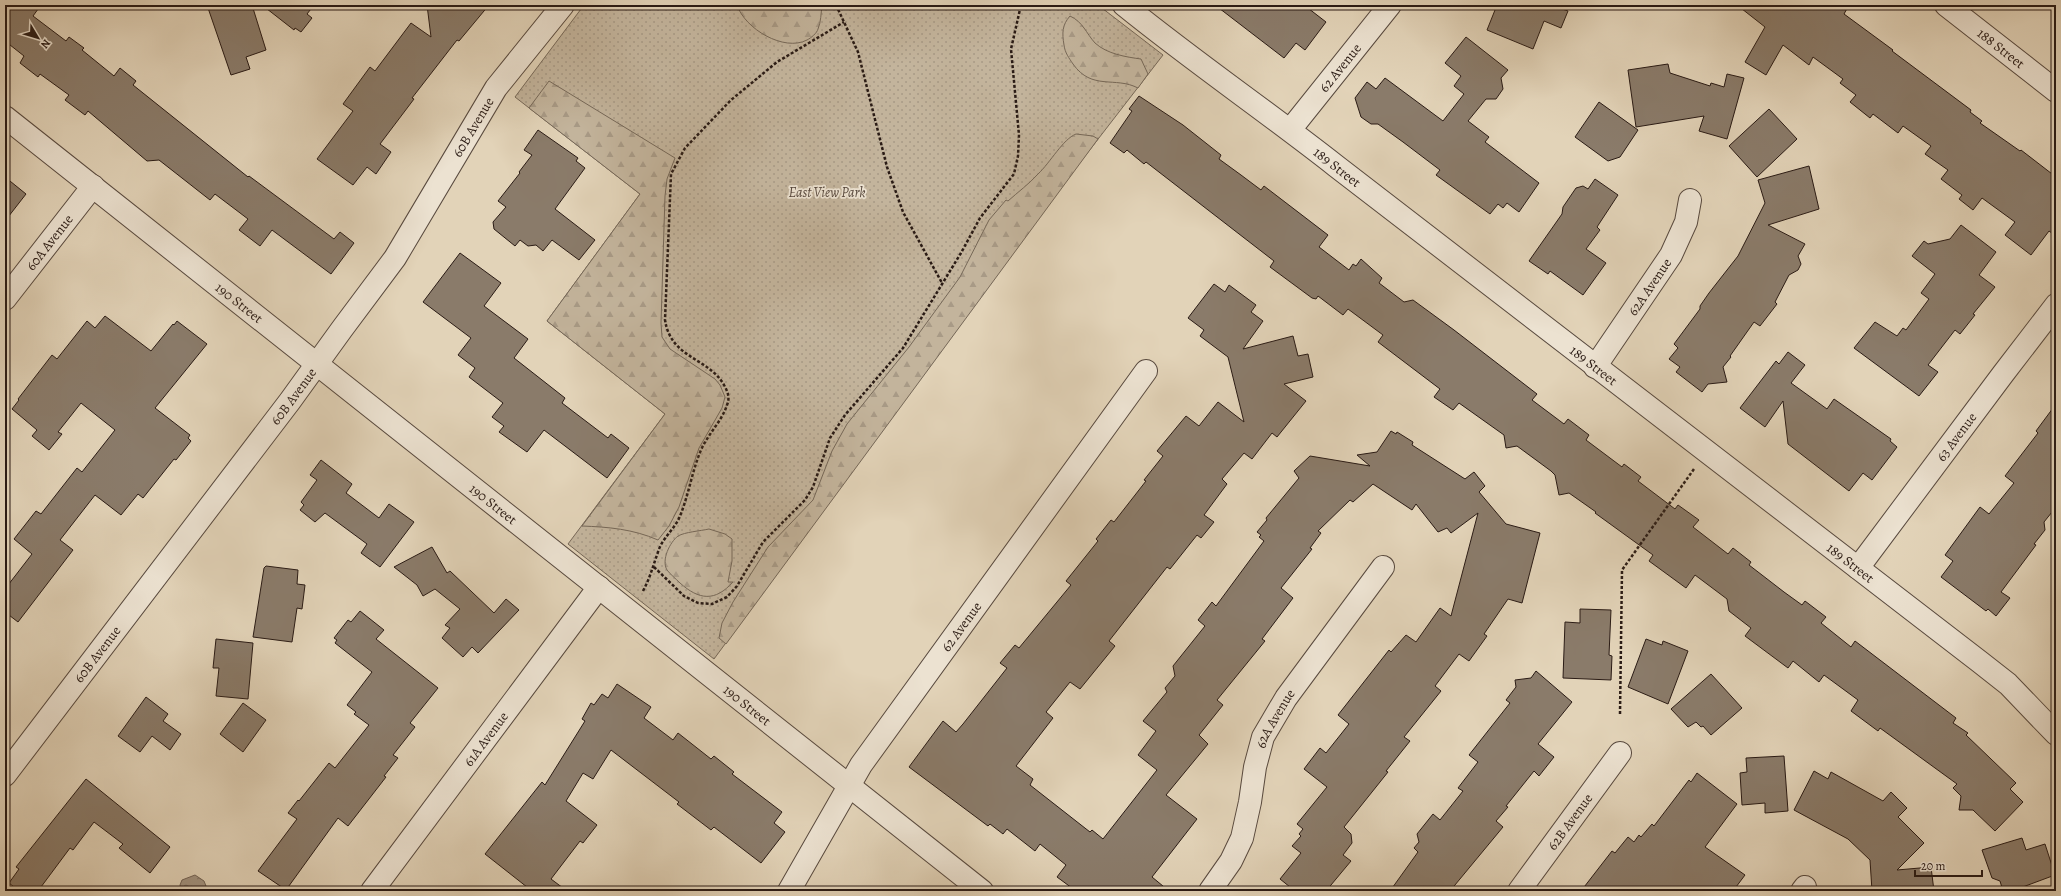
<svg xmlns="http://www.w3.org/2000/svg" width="2061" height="896" font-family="Alegreya,serif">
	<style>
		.grass { fill: url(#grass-dots); stroke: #766858 }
		.forest { fill: url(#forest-firs); stroke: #766858 }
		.water { fill: url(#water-ripples); stroke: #736456 }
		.building { fill: #8a7b6a; stroke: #2a1b15 }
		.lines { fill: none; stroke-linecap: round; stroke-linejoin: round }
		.minor-casing { stroke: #58493e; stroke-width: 24 }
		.tertiary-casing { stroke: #58493e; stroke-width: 24 }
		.path { stroke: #2a1b15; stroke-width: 2.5; stroke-dasharray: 3 2; stroke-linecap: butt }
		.minor { stroke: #ece2d1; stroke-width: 22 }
		.tertiary { stroke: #ece2d1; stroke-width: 22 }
		.labels { text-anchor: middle; stroke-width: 3.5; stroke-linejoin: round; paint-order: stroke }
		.street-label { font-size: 14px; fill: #2a1b15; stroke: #ece2d1 }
		.park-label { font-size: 14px; font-style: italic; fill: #58493e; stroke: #ece2d1 }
	</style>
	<defs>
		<pattern id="grass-dots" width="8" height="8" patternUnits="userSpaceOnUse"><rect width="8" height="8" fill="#c3b49c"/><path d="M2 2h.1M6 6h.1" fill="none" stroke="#a89a86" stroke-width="1.8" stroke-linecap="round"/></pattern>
		<pattern id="forest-firs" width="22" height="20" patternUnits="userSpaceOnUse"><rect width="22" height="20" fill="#c3b49c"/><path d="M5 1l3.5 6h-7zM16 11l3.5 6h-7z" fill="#a89a86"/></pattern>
		<pattern id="water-ripples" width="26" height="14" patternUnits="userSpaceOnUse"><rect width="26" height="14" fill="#a39481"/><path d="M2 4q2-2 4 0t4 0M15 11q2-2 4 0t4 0" fill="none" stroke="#857868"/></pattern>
	</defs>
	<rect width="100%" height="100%" fill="#e2d3b8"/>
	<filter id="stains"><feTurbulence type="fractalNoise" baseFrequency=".005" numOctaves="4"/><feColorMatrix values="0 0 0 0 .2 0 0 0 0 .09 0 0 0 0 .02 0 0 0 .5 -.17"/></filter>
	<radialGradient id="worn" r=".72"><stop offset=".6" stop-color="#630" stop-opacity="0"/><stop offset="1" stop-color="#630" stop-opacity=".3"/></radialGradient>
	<polygon class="grass" points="584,5 1098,5 1163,55 1075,169 714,659 568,544 665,414 547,321 640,194 515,97"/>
	<g class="forest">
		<path d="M737 5H822C821 13 821 22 818 29 817 33 811 38 807 40 784 52 745 29 737 5Z"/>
		<path d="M1070 16C1083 22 1086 33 1095 43 1107 54 1126 57 1141 59L1148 74 1138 88C1115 76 1092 91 1073 64 1069 58 1065 53 1064 45 1062 33 1062 25 1070 16Z"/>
		<path d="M549 81 675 158 667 179 665 196 661 323 662 337 670 349 715 379 720 385 725 397 722 408 699 448 679 507 669 526 658 540C633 529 608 527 582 526L665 414 547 321 640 194 529 108Z"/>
		<path d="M1076 134 1093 136 1098 139 726 644 719 638 722 623 733 602 768 547 813 500 832 451 847 424 909 347 960 277 989 220 1006 200 1008 201C1018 192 1029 184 1038 174 1050 163 1063 139 1076 134Z"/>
		<path d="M709 529 725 534 732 539V561L728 582H733C715 602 699 600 680 583 676 579 670 574 667 570 661 560 670 542 678 536 685 532 700 531 709 529Z"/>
	</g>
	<polygon class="water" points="195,875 204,881 206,886 199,891 181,891 180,885 182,880"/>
	<g class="building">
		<polygon points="5,5 41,5 33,16 66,41 69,37 84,48 82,50 114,76 120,68 136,81 133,85 248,177 249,176 334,239 340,232 354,243 331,274 272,230 260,246 239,230 248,219 215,194 210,200 159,160 147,161 88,111 85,115 65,100 69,95 40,74 38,77 20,63 24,56 5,41"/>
		<polygon points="207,5 252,5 266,50 246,57 250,69 231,75"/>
		<polygon points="262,5 314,5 307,14 312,18 301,32 295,28 294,30"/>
		<polygon points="427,5 489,5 459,41 457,40 412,98 414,99 380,144 391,152 376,174 367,167 353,185 317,159 353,111 343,104 370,67 375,71 411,23 431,37"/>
		<polygon points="1215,5 1304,5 1326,22 1305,50 1296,43 1284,58"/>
		<polygon points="1497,5 1551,5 1568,11 1561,28 1544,21 1533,49 1487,30"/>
		<polygon points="1737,5 1849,5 1844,14 1893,50 1892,51 1971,110 1970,112 1982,121 1980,123 2020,151 2021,150 2056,177 2056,236 2049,231 2031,255 2005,235 2015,222 1982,198 1973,210 1959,199 1962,195 1941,179 1948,170 1925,154 1931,146 1903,126 1898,133 1873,114 1870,118 1850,102 1856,95 1840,83 1843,79 1813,57 1809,65 1783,45 1766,75 1745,62 1765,27"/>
		<polygon points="1466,37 1508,70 1501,78 1503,89 1496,99 1486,99 1468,121 1489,137 1485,142 1539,183 1519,212 1507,203 1503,208 1498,204 1490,214 1436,175 1440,170 1403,142 1378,124 1371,124 1361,117 1355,98 1367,82 1376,89 1385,78 1443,121 1464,94 1454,86 1461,76 1445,63"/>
		<polygon points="1668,64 1670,73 1710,86 1711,83 1724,87 1727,74 1744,78 1727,139 1699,131 1704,116 1636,127 1628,70"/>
		<polygon points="1139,96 1183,125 1221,155 1219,159 1241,175 1261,190 1264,186 1328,235 1319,247 1349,270 1353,264 1356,266 1361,259 1382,278 1379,283 1404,302 1413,300 1454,330 1537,394 1532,400 1564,424 1568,419 1589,435 1586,440 1622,467 1624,464 1641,477 1638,481 1675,509 1678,505 1699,520 1693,527 1728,554 1733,548 1751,562 1749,565 1784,592 1802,605 1805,601 1826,617 1821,623 1851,647 1855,641 1956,718 1953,723 1968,733 1966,735 2016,783 2010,789 2023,802 1995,831 1973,810 1959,810 1961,796 1953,788 1957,784 1880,728 1878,731 1851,711 1858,700 1824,675 1819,682 1793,661 1788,668 1745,636 1751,628 1729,611 1727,599 1695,575 1686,588 1649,561 1653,555 1595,513 1596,512 1569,493 1559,495 1555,475 1551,471 1517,446 1506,448 1504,435 1459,403 1453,410 1434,397 1440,389 1378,342 1383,335 1348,309 1343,315 1318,296 1316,299 1312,298 1270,267 1274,261 1146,162 1144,164 1127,150 1124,153 1110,143 1132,111 1129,109"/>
		<polygon points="1599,102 1638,130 1620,157 1608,161 1575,137"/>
		<polygon points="1769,109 1797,139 1757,177 1729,146"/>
		<polygon points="538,130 578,158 576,161 585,168 555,209 595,240 579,260 552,240 543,251 536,245 528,246 520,240 515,246 494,229 493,222 506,207 498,201 520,173 519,172 532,155 524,150"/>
		<polygon points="1809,166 1819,209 1768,225 1805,244 1798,256 1801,264 1798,270 1789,275 1775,302 1777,304 1760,326 1754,322 1730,356 1731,357 1723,367 1727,382 1708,384 1702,392 1676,372 1680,367 1669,359 1678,348 1674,344 1700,309 1700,306 1709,293 1738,256 1765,203 1758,180"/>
		<polygon points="5,177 26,194 5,221"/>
		<polygon points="1595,179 1618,195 1597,227 1600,230 1586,249 1606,263 1583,295 1550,271 1548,274 1529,261 1562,214 1563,207 1576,188 1583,186 1588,189"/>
		<polygon points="1961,225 1996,252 1979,275 1995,287 1973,314 1975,315 1960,334 1955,330 1928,365 1938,372 1919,396 1854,348 1875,322 1897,336 1903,328 1906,330 1929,299 1921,293 1935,274 1912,256 1924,241 1928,244 1950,239"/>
		<polygon points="460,253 501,283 484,306 528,339 514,358 565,398 562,403 608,438 611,434 629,448 607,478 544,430 527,452 499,432 504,426 492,417 503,403 469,377 475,368 458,355 471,338 423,302"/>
		<polygon points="1214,284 1225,292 1229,285 1256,305 1251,312 1263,321 1243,349 1293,336 1298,356 1308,354 1313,377 1284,384 1306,401 1277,437 1272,433 1252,459 1244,453 1222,479 1227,484 1204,515 1214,522 1201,538 1197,535 1170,569 1167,567 1109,641 1115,646 1080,689 1070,682 1046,712 1053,718 1016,766 1033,779 1030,785 1090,832 1092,830 1103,839 1157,770 1138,755 1156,731 1143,721 1167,692 1165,688 1175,676 1173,666 1205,626 1198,620 1212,602 1216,606 1264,541 1259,537 1261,535 1257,532 1267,520 1266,518 1299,478 1294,471 1310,456 1370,466 1357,455 1377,452 1391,431 1396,434 1397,432 1413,442 1412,445 1465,479 1474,472 1485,486 1479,492 1506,524 1540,533 1522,603 1508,599 1484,634 1487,636 1469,661 1459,654 1435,686 1441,691 1404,737 1410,741 1386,771 1388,772 1344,827 1351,834 1352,843 1343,855 1351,861 1326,891 1295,891 1280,879 1301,853 1292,846 1301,836 1299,834 1303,829 1297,824 1327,787 1304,769 1320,748 1326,753 1349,724 1338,715 1389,650 1391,652 1406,635 1416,642 1440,608 1451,616 1478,513 1451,533 1447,528 1438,532 1416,504 1412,510 1373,484 1353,502 1350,500 1318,531 1321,533 1310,548 1312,549 1281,588 1293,598 1262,639 1265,641 1217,700 1223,705 1199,735 1208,744 1166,795 1197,819 1152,877 1169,891 1076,891 1057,877 1066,865 1040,844 1035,851 1007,829 1003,834 990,824 988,826 909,767 943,721 956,732 963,724 1007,668 1000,663 1015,645 1019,648 1071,585 1066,581 1098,541 1096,539 1111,520 1114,522 1146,481 1144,480 1163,456 1157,451 1186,416 1199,426 1218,402 1244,422 1228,357 1200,336 1204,330 1188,318"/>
		<polygon points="105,316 151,351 173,324 174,325 177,321 207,344 155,408 190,435 188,438 191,441 176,460 174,459 143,498 138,494 121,515 95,495 60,540 73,550 18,622 5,612 5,589 32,554 14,539 36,511 41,514 77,468 82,472 115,430 81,403 58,432 62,434 49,450 32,436 37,430 12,409 19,400 18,399 52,355 57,359 87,321 95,328"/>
		<polygon points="1788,352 1805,365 1791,383 1827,409 1834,399 1891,439 1890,441 1897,447 1872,480 1863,473 1849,491 1788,444 1783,401 1765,427 1740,408 1776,361 1779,364"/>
		<polygon points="2056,404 2056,507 2044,522 2045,530 2034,544 2036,545 2001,592 2010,598 1996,616 1988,609 1986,611 1941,577 1953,561 1945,555 1980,507 1989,514 2014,483 2005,476 2038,433 2036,431"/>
		<polygon points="321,460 352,484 346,493 379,518 389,504 414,522 380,567 361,553 367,544 325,513 315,522 300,510 304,505 301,502 317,480 310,475"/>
		<polygon points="432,547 447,573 450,571 494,613 506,599 519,610 478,653 472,647 463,657 442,638 450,628 445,625 460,609 435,589 423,596 417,585 394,567"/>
		<polygon points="266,566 298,570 297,584 305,585 302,609 297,608 292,642 253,637 264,568"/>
		<polygon points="1580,609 1611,610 1609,655 1612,656 1611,680 1563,678 1565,622 1580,623"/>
		<polygon points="360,611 384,630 376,639 438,688 410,723 415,727 393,755 398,758 384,776 386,777 348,826 338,818 286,890 258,871 297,819 288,813 298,800 299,801 329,763 335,768 369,725 354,714 356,712 347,705 372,672 335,643 337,640 334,638 348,620 351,622"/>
		<polygon points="216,639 253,643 248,699 216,696 219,668 213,668"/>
		<polygon points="1646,639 1662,645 1663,641 1688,651 1668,704 1628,687"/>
		<polygon points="1536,671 1572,702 1538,744 1554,757 1539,776 1534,771 1506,806 1508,807 1496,821 1503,827 1450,891 1390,891 1418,852 1414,848 1419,842 1417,834 1433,814 1440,820 1463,791 1458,788 1478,762 1469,755 1510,703 1506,700 1516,687 1515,680 1531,678"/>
		<polygon points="1711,674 1742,708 1711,735 1703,726 1701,727 1696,722 1688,727 1671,709"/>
		<polygon points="617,684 651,707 644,718 673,740 678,733 711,759 714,756 734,772 732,774 782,812 774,823 785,832 761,863 714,827 711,830 677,804 679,802 611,750 593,779 583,773 566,801 597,825 583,843 580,841 551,879 567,891 532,891 485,854 542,782 545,785 585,721 582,719 591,703 594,705 602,694 608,698"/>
		<polygon points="146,697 168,714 163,721 181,734 170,750 152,736 140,752 118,736"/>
		<polygon points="243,703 266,720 243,752 220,734"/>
		<polygon points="1784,756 1788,811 1765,813 1765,803 1742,805 1740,773 1747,772 1746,758"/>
		<polygon points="1814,771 1828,779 1831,772 1883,801 1891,792 1907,808 1898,817 1924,843 1897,870 1931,867 1934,891 1872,891 1870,860 1848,839 1794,810"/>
		<polygon points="1697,773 1737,804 1705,847 1745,875 1733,891 1581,891 1612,851 1615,853 1628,837 1634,842 1639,835 1641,837 1652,824 1654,826 1689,780 1691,782"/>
		<polygon points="86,779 170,847 150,873 119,848 123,844 94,822 73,850 70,848 38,891 19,891 9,883 19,869 16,867"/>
		<polygon points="2022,838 2026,850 2045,844 2055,875 2012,891 2003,891 2000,881 1992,878 1982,850"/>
	</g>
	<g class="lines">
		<defs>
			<g id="minor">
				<path id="s1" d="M1124 5C1193 61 1266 111 1336 166 1550 332 1765 497 1980 662L2008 684 2056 734"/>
				<path id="s2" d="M5 117 982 891"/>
				<path id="s3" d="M1290 130 1390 5"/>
				<path id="s4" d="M5 299 93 186"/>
				<path id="s5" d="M1595 367 1671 255 1686 222 1690 200"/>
				<path id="s6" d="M1858 568 2003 374 2056 305"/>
				<path id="s7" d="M5 775 290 401 342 329 395 258 496 88 563 5"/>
				<path id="s8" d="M372 891 599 587"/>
				<path id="s9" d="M789 891 861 765 1146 371"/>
				<path id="s10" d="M1210 891 1231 861 1242 838 1250 802 1255 767 1263 737 1286 698 1383 567"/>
				<path id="s11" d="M1519 891 1620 753"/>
				<polyline points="1802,891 1805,887"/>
			</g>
			<g id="tertiary">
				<path id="s12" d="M1946 5 2056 91"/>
			</g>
		</defs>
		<use href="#minor" class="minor-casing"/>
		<use href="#tertiary" class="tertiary-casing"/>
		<g class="path">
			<polyline points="836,5 858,52 887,167 903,212 942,283"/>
			<polyline points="654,567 684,596 698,603 712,604 727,597 737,586 763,542 805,500 813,487 830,438 845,415 903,348 961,253 980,218 1014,174 1018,156 1019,135 1011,49 1021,5"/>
			<path d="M643 591C650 578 653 566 658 552 662 538 675 529 680 516 689 494 692 471 701 450 708 434 722 421 727 405 730 398 728 392 724 385 708 357 671 359 665 320L671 174 685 148 731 100 777 62 844 22"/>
			<polyline points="1620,714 1622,570 1694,469"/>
		</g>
		<use href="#minor" class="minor"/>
		<use href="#tertiary" class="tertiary"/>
	</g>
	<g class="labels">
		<g class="street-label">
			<text dy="5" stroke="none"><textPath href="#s12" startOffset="70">188 Street</textPath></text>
			<text dy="5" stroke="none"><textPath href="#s3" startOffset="80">62 Avenue</textPath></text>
			<text dy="5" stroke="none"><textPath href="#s7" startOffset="800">60B Avenue</textPath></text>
			<text dy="5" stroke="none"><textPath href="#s1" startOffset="268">189 Street</textPath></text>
			<text dy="5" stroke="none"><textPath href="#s4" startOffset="72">60A Avenue</textPath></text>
			<text dy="5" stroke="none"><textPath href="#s5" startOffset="97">62A Avenue</textPath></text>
			<text dy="5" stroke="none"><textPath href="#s2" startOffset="299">190 Street</textPath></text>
			<text dy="5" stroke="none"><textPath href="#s1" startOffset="592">189 Street</textPath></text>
			<text dy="5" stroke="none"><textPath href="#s7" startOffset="476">60B Avenue</textPath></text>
			<text dy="5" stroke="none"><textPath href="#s6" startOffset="164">63 Avenue</textPath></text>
			<text dy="5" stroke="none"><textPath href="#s2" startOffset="623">190 Street</textPath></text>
			<text dy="5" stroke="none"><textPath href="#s1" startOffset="916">189 Street</textPath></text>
			<text dy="5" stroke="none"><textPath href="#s9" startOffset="316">62 Avenue</textPath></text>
			<text dy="5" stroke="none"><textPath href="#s7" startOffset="152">60B Avenue</textPath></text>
			<text dy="5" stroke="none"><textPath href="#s2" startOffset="947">190 Street</textPath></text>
			<text dy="5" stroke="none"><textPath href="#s10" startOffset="187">62A Avenue</textPath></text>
			<text dy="5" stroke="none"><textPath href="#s8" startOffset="190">61A Avenue</textPath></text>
			<text dy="5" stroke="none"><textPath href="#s11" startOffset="86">62B Avenue</textPath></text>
		</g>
		<g class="park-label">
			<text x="827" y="197">East View Park</text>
		</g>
	</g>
	<rect width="2061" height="896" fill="none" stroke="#e2d3b8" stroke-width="20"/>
	<rect x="6" y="6" width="2049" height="884" fill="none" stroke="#2a1b15" stroke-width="2"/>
	<rect x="10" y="10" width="2041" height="876" fill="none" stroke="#2a1b15"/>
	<g transform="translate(38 38) rotate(128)" stroke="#ece2d1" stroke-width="3" paint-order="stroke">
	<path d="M0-3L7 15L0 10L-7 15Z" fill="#2a1b15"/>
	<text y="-6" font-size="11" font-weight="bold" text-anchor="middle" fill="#2a1b15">N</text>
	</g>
	<path d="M1915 870v6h67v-6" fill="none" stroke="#2a1b15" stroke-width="2"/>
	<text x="1921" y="870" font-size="12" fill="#2a1b15" stroke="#ece2d1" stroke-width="3" paint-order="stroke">20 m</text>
	<rect width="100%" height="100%" filter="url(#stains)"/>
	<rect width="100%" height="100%" fill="url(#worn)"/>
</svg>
